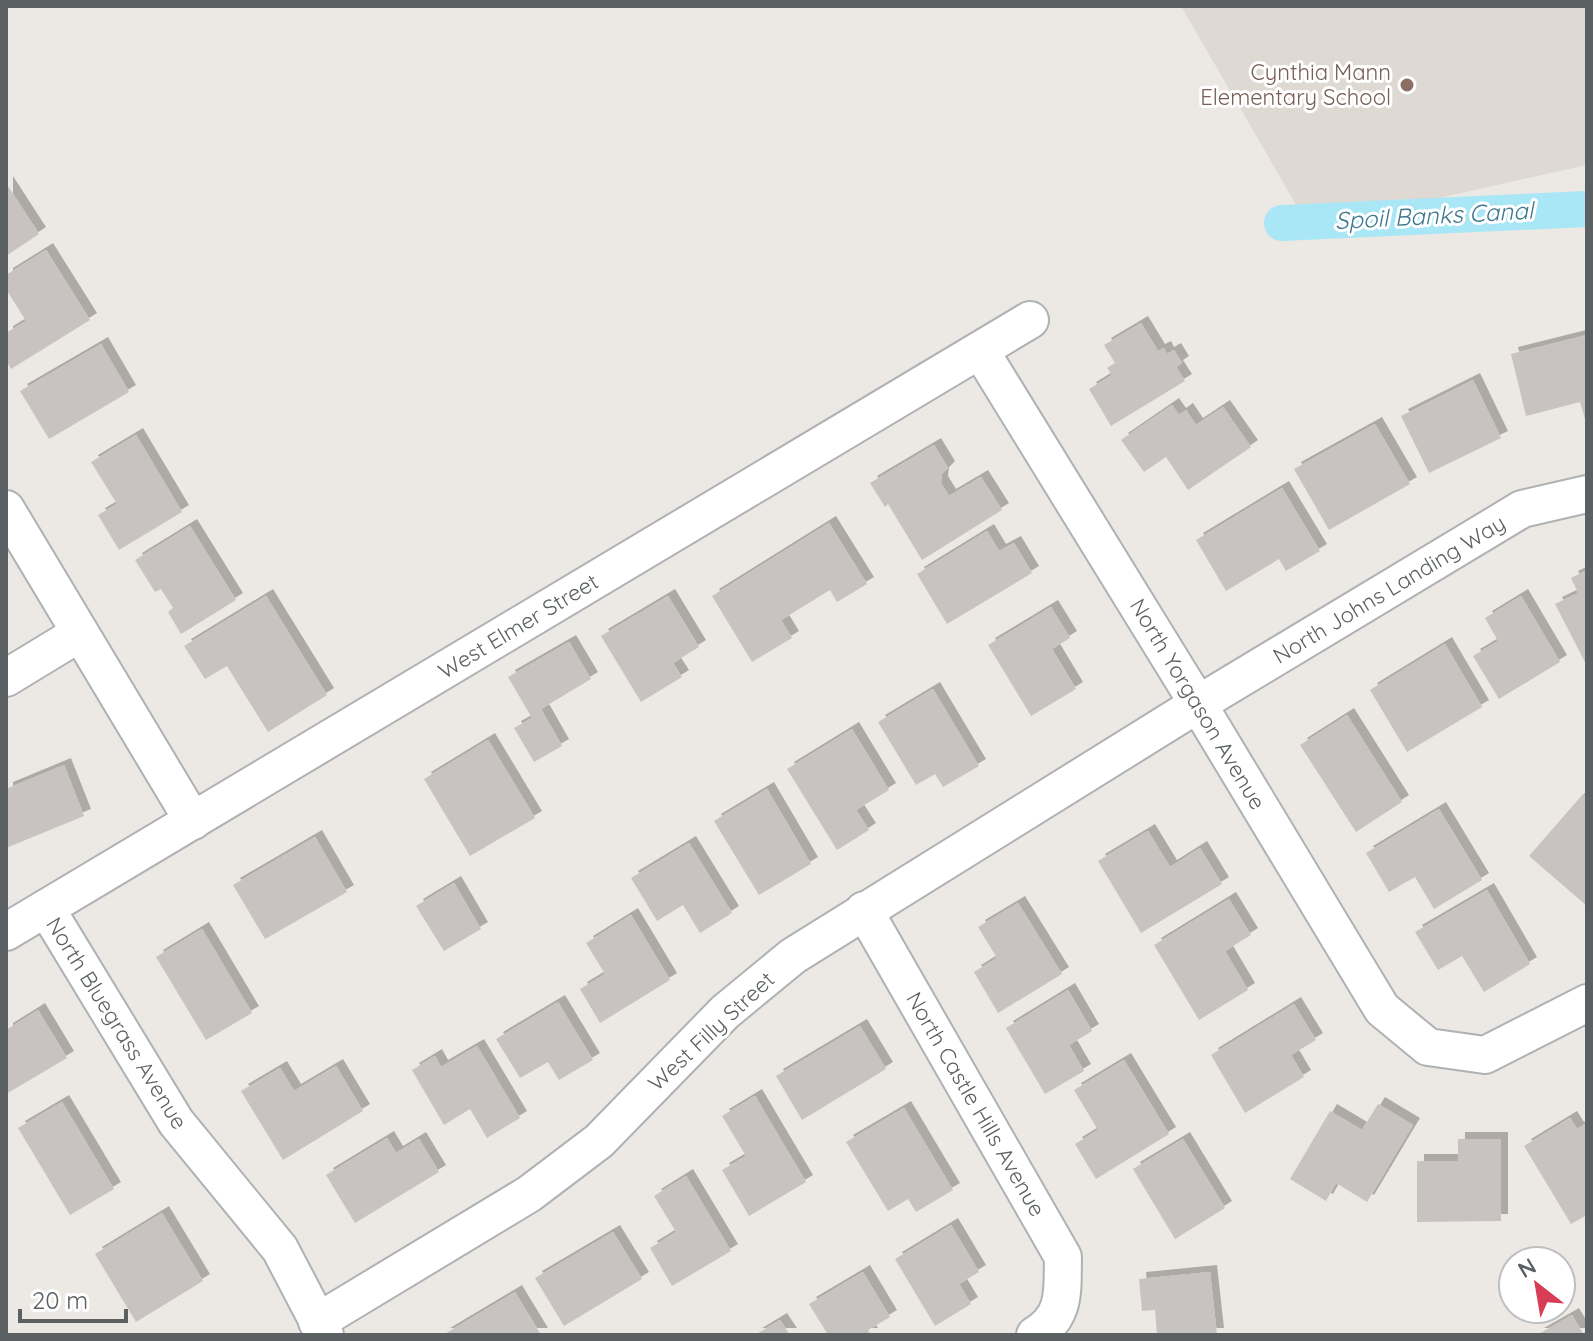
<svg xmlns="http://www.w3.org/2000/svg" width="1593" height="1341" font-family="Quicksand,sans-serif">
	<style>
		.education { fill: #dfd9d4 }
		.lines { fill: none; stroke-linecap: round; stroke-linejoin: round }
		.canal { stroke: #a9e7f6; stroke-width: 36 }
		.building { fill: #c8c3c0; filter: url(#shadow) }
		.minor-casing { stroke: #aeb2b4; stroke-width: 40 }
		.minor { stroke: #fff; stroke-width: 36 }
		.education-dot { fill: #8d6e63; stroke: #fff; stroke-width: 3 }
		.labels { text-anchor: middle; stroke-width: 6; stroke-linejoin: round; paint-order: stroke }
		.education-label { font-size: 22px; fill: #785e54; stroke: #fff; text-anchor: end }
		.street-label { font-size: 22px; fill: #5b6062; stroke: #fff }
		.water-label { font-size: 24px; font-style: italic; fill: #3f788e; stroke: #fff }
	</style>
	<defs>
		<filter id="shadow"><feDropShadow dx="7" dy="-7" stdDeviation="0" flood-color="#0004"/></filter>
	</defs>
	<rect width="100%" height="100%" fill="#ece8e3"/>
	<polygon class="education" points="1181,6 1587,6 1587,165 1309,227"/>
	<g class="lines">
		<polyline class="canal" points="1282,223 1587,209"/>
	</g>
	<g class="building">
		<polygon points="6,183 39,234 6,256"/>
		<polygon points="46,250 90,320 11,369 6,360 6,333 26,321 6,289 6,275"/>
		<polygon points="1141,323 1158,351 1164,348 1167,354 1174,350 1182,363 1176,367 1185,381 1111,426 1089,389 1112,375 1107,368 1115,363 1104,345"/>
		<polygon points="1587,335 1587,426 1580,402 1526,416 1511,354"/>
		<polygon points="101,344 129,392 49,439 20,391"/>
		<polygon points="1473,380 1501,438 1429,473 1401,416"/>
		<polygon points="1172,405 1179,415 1186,410 1196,425 1223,407 1251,447 1188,490 1166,457 1144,472 1121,440"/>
		<polygon points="1375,424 1410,484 1329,530 1294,469"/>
		<polygon points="136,435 182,512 119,550 98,515 117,504 91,462"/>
		<polygon points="934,445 948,468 942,474 941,483 949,496 981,477 1002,510 922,560 888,504 885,507 870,483"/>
		<polygon points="1282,488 1320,551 1286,571 1279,559 1226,591 1196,540"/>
		<polygon points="829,523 867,584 837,602 830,590 781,620 792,638 752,662 712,596"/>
		<polygon points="190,526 236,600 181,634 168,612 173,608 161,589 155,592 135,560"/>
		<polygon points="987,531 999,551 1014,543 1032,573 947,624 917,574"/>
		<polygon points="1587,570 1587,666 1555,604 1578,593 1571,578"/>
		<polygon points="266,596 327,695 268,732 227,666 205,679 184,646"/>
		<polygon points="668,596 699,647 673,663 682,677 641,702 601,636"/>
		<polygon points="1521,596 1560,662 1499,699 1473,656 1498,641 1485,618"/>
		<polygon points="1051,607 1070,638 1052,649 1076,689 1031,716 988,645"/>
		<polygon points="569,642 591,679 541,709 562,746 534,762 514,728 532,718 508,677"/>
		<polygon points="1445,644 1482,707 1407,752 1370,690"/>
		<polygon points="933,689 979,766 943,787 935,774 916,785 878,722"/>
		<polygon points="1347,715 1402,802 1356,832 1300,745"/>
		<polygon points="852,729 889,790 856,810 869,830 837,850 787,769"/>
		<polygon points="488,740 535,818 470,856 424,779"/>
		<polygon points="64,765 84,816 6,848 6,789"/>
		<polygon points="767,789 811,864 759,895 714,821"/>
		<polygon points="1583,794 1587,797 1587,906 1529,856"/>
		<polygon points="1439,809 1482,880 1434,909 1415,877 1389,892 1366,853"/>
		<polygon points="1148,831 1170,867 1200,848 1222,884 1141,933 1098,861"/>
		<polygon points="315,837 347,892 265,939 233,885"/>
		<polygon points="689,843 732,913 700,933 683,905 657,921 631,878"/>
		<polygon points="454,883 481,929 444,951 416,906"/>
		<polygon points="1487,890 1530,964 1484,992 1462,956 1438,970 1415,932"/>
		<polygon points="1229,899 1251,935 1225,951 1248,990 1199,1020 1154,945"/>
		<polygon points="1018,903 1062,974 998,1013 974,972 997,958 978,927"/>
		<polygon points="631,915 670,980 600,1023 580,989 605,974 586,943"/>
		<polygon points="202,929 252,1013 206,1040 156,957"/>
		<polygon points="1068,990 1092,1031 1069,1045 1084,1071 1045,1094 1006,1028"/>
		<polygon points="558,1002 593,1060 559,1080 548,1062 520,1078 496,1039"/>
		<polygon points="1294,1004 1316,1040 1291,1055 1304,1077 1245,1113 1211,1055"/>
		<polygon points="38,1010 67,1058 6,1094 6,1030"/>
		<polygon points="860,1026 886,1069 802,1120 776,1076"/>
		<polygon points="477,1046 520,1118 487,1138 470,1109 444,1125 412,1070 435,1056 441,1067"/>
		<polygon points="1124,1060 1169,1134 1096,1179 1075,1144 1098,1130 1074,1090"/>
		<polygon points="336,1066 363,1111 283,1160 241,1091 280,1068 294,1091"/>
		<polygon points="755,1096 806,1182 749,1216 722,1170 746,1156 722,1116"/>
		<polygon points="62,1102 114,1189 70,1215 18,1128"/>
		<polygon points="1378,1104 1413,1125 1367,1202 1336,1183 1326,1201 1290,1179 1330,1111 1362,1130"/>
		<polygon points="904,1108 953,1190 916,1212 908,1199 888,1211 846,1142"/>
		<polygon points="1570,1118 1577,1129 1587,1123 1587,1215 1571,1224 1524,1146"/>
		<polygon points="387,1138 396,1153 419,1139 439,1172 355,1223 326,1175"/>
		<polygon points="1183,1139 1225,1208 1175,1239 1133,1169"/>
		<polygon points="1458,1139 1501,1139 1501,1221 1417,1222 1417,1161 1458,1161"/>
		<polygon points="686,1176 731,1251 672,1286 650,1248 676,1232 654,1196"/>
		<polygon points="162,1213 203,1281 136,1322 95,1254"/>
		<polygon points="951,1225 979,1272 959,1284 971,1304 935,1326 895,1259"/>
		<polygon points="613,1232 642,1279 564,1326 535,1278"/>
		<polygon points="863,1272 890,1317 868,1330 871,1335 828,1335 809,1304"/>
		<polygon points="1210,1272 1217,1335 1157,1335 1155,1310 1142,1311 1139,1279"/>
		<polygon points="515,1292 541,1335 443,1335"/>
		<polygon points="1572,1315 1584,1335 1537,1335"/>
		<polygon points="780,1320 790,1335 755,1335"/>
	</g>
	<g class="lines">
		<defs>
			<g id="minor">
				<polyline points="980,350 1198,704 1382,1009 1428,1047 1485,1055 1587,1003"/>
				<polyline points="6,509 193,821"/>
				<polyline points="6,678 80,633"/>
				<polyline points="46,908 176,1122 280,1249 325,1335"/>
				<path d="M864 910 1063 1257C1062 1289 1067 1316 1035 1335"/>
				<polyline points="6,932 1030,320"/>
				<polyline points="317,1322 529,1194 599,1141 725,1012 793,956 1198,704 1522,509 1587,494"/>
			</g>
		</defs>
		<use href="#minor" class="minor-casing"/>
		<use href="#minor" class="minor"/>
	</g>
	<circle class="education-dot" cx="1407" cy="85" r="8"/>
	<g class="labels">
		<g class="education-label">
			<text x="1391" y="80">Cynthia Mann<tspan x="1391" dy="25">Elementary School</tspan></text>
		</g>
		<g class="street-label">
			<text transform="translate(1389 589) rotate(-31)" y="8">North Johns Landing Way</text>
			<text transform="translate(518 626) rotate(-31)" y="8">West Elmer Street</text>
			<text transform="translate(1198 704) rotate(59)" y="8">North Yorgason Avenue</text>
			<text transform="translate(117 1023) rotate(58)" y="8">North Bluegrass Avenue</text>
			<text transform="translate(711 1031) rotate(-43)" y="8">West Filly Street</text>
			<text transform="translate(976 1104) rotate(60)" y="8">North Castle Hills Avenue</text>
		</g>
		<g class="water-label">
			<text transform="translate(1434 216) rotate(-3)" y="8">Spoil Banks Canal</text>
		</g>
	</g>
	<rect width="1593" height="1341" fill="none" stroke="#5b6062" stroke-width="16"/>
	<g transform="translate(1537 1285) rotate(329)"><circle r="38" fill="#ffffff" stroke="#bdbfc0" stroke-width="2"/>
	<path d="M0-6L14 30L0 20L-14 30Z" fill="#d83d56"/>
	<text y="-12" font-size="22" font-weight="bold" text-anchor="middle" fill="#5b6062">N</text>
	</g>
	<path d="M20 1309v12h106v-12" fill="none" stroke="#5b6062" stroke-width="4"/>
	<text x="32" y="1309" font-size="24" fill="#5b6062" stroke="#ffffff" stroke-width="6" paint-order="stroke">20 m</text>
</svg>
